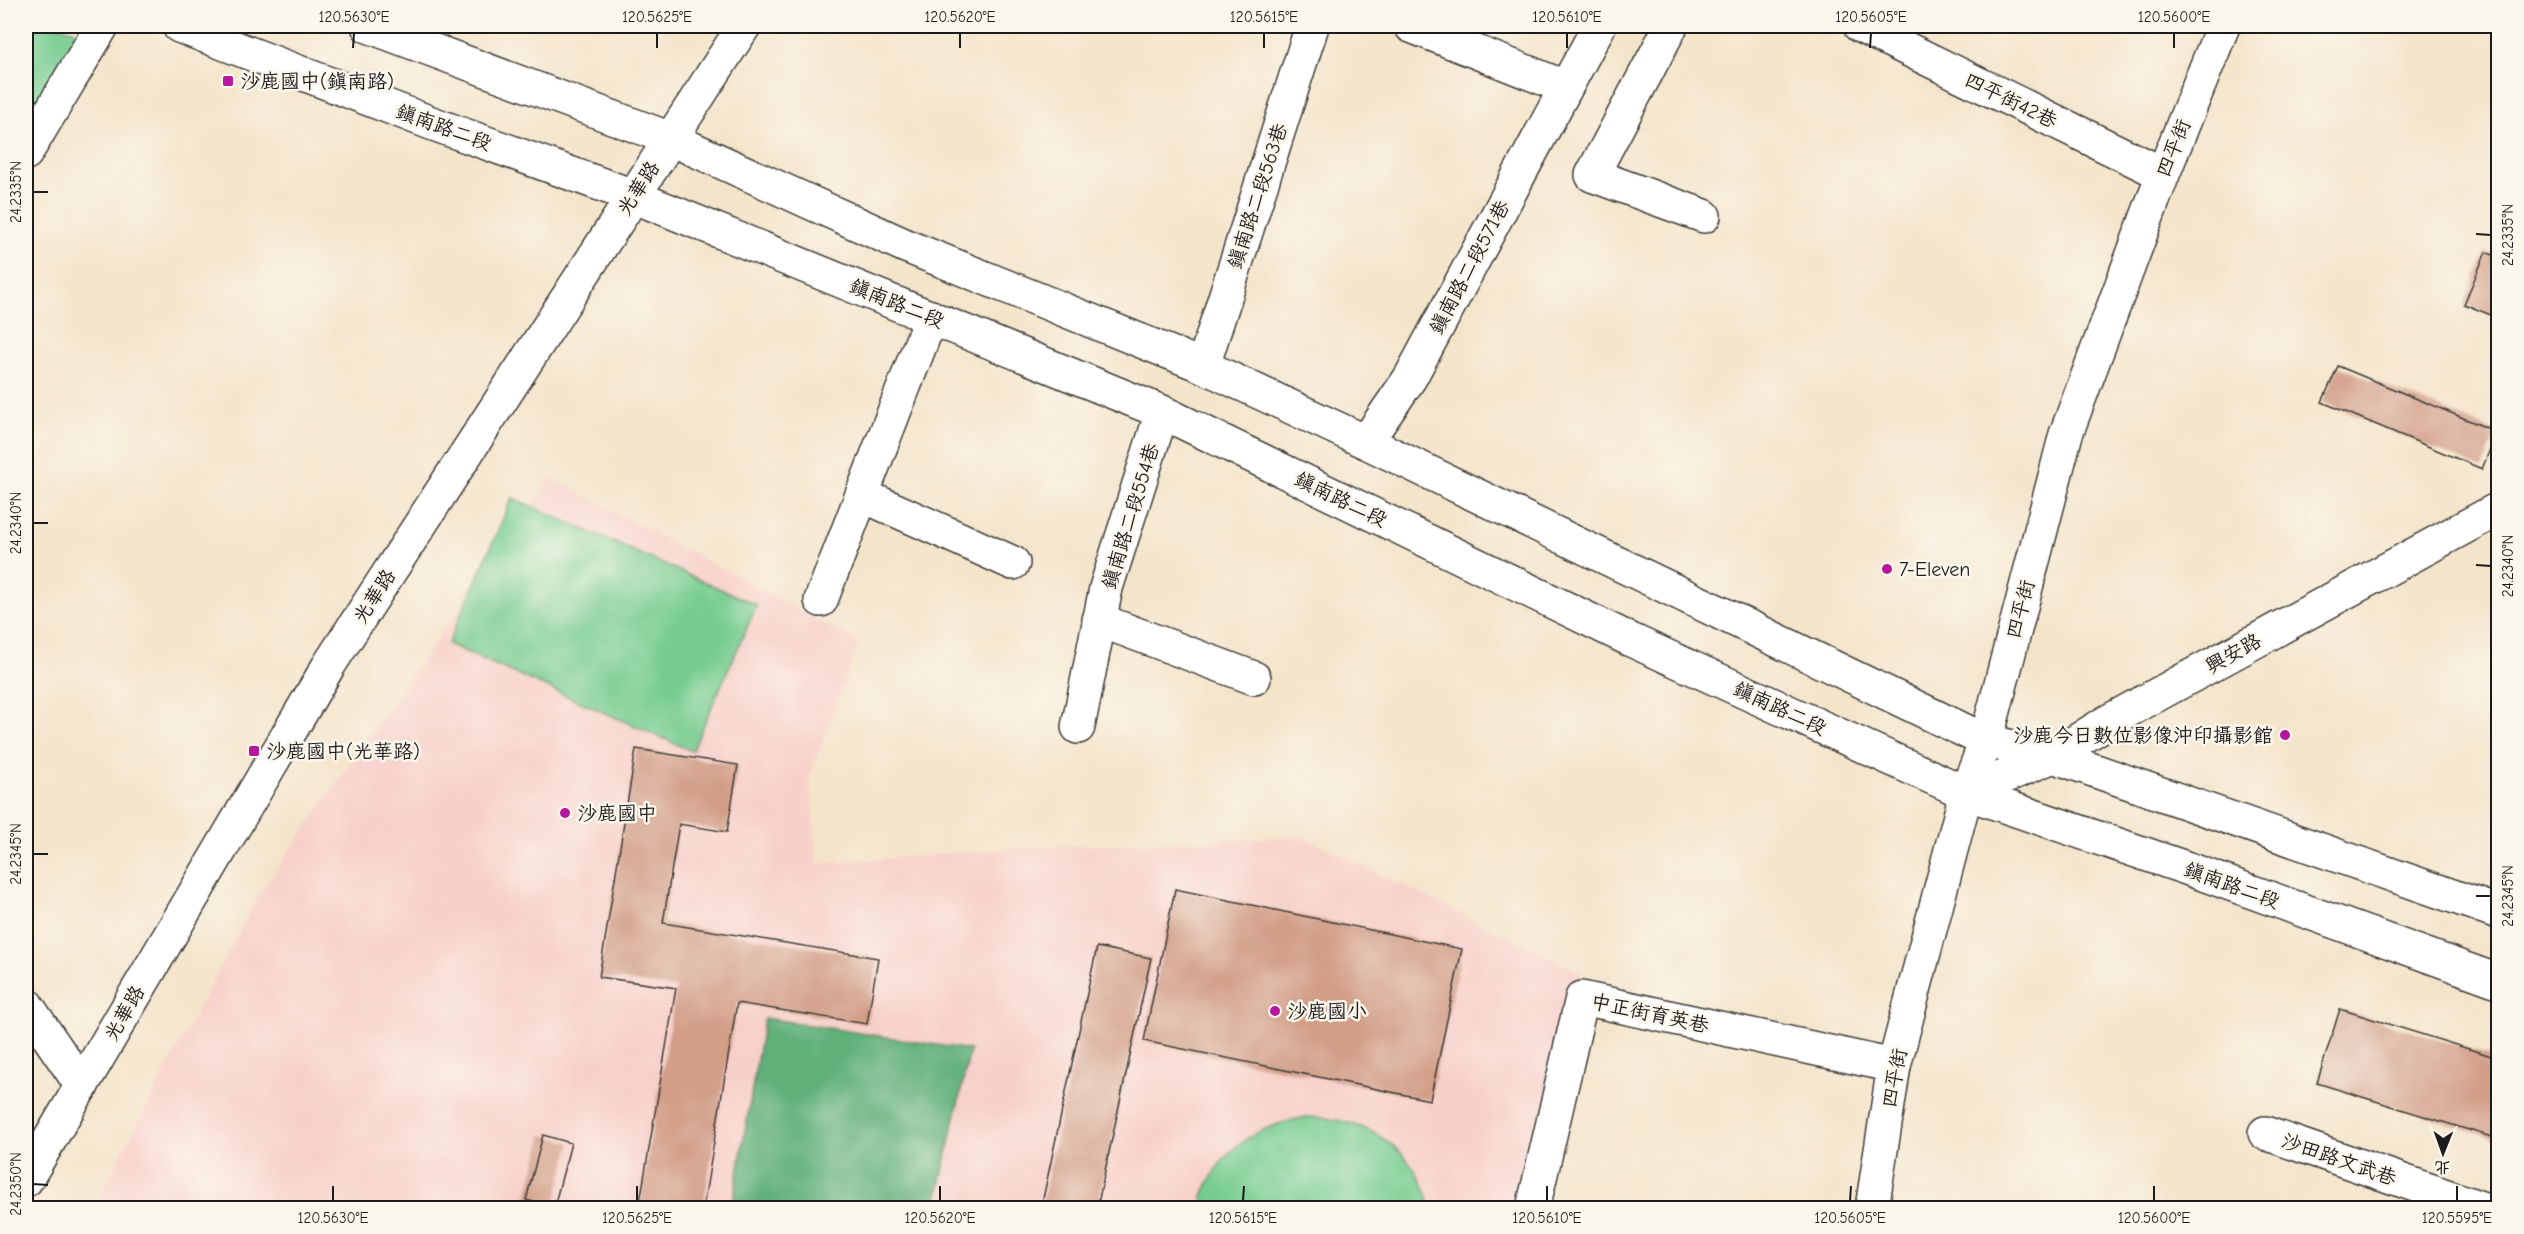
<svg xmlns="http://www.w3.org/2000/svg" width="2524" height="1234" font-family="'Comic Neue','LXGW WenKai TC',sans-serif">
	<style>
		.built { fill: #f7d0ca }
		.green { fill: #76cc90; stroke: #497456; stroke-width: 1.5 }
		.forest { fill: #60b07a; stroke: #3e664b; stroke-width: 1.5 }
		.building { fill: #d29e88 }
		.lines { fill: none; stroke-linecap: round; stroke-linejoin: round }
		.minor-casing { stroke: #3c3a36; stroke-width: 36 }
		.minor { stroke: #fff; stroke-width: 33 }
		.ticks { fill: none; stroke: #1c1c1c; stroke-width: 2 }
		.poi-dot { fill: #b5179e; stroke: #fbf7ec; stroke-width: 2 }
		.labels { text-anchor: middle; stroke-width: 5; stroke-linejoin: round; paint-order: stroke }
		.poi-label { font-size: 20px; fill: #1c1c1c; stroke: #fbf7ec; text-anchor: start }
		.street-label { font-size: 20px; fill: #1c1c1c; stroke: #fbf7ec }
		.neatline { fill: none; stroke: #1c1c1c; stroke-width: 2 }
		.ticks-label { font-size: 15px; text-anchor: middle; fill: #1c1c1c }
	</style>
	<rect width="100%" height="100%" fill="#fbf7ec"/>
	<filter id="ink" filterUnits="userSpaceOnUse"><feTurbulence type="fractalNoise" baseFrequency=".0167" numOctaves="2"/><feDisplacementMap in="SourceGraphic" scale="12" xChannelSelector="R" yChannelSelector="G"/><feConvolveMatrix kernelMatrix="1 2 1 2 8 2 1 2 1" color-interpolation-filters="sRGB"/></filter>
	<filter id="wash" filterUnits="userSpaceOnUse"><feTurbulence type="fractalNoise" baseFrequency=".008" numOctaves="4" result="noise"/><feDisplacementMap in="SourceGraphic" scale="24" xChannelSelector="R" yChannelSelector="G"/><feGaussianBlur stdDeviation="1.35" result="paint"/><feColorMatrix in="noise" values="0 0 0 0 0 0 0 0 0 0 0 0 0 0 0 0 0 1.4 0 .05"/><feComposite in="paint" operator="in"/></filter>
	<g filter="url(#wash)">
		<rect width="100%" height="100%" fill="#f4e4ca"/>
		<polygon class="built" points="550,477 859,642 809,777 818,864 1015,848 1304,837 1582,973 1522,1208 93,1208 257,898"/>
		<g class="green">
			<polygon points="26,26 60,26 84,34 26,120"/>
			<polygon points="512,498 757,605 692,751 448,644"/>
			<path d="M1307 1117C1367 1118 1416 1148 1431 1208H1200C1214 1152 1253 1126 1307 1117Z"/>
		</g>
		<polygon class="forest" points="764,1018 970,1050 935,1208 732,1208"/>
		<g id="blocks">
			<g class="building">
				<polygon points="2486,252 2498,257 2498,318 2464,304"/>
				<polygon points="2338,366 2497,432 2482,469 2322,402"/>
				<polygon points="636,749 738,765 727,832 679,824 663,923 878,958 867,1024 737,1003 703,1208 639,1208 676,988 599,977"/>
				<polygon points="1175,889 1462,949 1430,1100 1144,1041"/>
				<polygon points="1097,947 1151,958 1097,1208 1041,1208"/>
				<polygon points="2340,1009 2498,1058 2498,1139 2317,1083"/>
				<polygon points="543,1135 571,1143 554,1207 526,1200"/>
			</g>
		</g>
	</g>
	<g filter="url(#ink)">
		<use href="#blocks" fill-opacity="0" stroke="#3c3a36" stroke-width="1.5"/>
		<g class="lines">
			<defs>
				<g id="minor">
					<polyline points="179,26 431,123 633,196 1162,412 1631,640 1966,793 2189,869 2498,981"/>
					<polyline points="368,26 671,139 906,246 1203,366 1366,442 1986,741 2053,756 2498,912"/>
					<polyline points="1411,26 1565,87"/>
					<polyline points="1671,26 1592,175 1704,216"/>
					<polyline points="1860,26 2163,174"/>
					<polyline points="26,153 102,26"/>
					<polyline points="1203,366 1312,26"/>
					<polyline points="1366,442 1410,378 1599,26"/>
					<polyline points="862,495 1013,563"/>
					<polyline points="821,600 931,317"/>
					<polyline points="1099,620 1254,678"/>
					<polyline points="1078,727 1106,588 1162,412"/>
					<polyline points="1966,793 2053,756 2107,722 2498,509"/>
					<polyline points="26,1004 82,1086"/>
					<polyline points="2265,1133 2481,1208"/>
					<polyline points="26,1180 329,665 744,26"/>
					<polyline points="1533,1208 1582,998 1894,1066"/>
					<polyline points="1872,1208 1894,1066 1966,793 1986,741 2066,434 2163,174 2223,26"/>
				</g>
			</defs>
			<use href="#minor" class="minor-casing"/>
			<use href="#minor" class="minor"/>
		</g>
	</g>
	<path class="ticks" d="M353 48 354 33M657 48V33M960 48V33M1264 48V33M1567 48V33M1870 48 1871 33M2174 48V33M33 192H48M2476 234 2491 235M33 523H48M2476 565 2491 566M33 854H48M2476 896H2491M33 1184 48 1185M333 1201V1186M637 1201V1186M940 1201V1186M1243 1201 1244 1186M1547 1201V1186M1850 1201 1851 1186M2154 1201V1186M2457 1201V1186"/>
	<g class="poi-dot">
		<rect x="222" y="75" width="12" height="12" rx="3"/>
		<circle cx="1887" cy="569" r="6"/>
		<circle cx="2285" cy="735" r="6"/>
		<rect x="248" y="745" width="12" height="12" rx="3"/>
		<circle cx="565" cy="813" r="6"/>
		<circle cx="1275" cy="1011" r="6"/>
	</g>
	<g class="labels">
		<g class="poi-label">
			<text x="240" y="88">沙鹿國中(鎮南路)</text>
			<text x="1899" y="576">7-Eleven</text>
			<text x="2273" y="742" text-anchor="end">沙鹿今日數位影像沖印攝影館</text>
			<text x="266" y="758">沙鹿國中(光華路)</text>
			<text x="577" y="820">沙鹿國中</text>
			<text x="1287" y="1018">沙鹿國小</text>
		</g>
		<g class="street-label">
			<text transform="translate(2011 100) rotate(26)" y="7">四平街42巷</text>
			<text transform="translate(444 127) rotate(20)" y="7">鎮南路二段</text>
			<text transform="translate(2173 148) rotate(-68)" y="7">四平街</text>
			<text transform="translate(638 188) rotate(-57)" y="7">光華路</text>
			<text transform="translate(1257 196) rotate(-72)" y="7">鎮南路二段563巷</text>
			<text transform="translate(1469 267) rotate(-62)" y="7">鎮南路二段571巷</text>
			<text transform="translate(897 303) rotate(22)" y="7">鎮南路二段</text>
			<text transform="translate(1341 499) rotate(26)" y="7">鎮南路二段</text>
			<text transform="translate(1130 516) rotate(-73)" y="7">鎮南路二段554巷</text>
			<text transform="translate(374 596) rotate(-57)" y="7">光華路</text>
			<text transform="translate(2020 609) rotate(-75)" y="7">四平街</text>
			<text transform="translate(2233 653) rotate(-29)" y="7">興安路</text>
			<text transform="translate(1780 708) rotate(25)" y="7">鎮南路二段</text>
			<text transform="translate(2232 885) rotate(20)" y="7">鎮南路二段</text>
			<text transform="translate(124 1013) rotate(-60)" y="7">光華路</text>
			<text transform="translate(1650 1013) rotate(12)" y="7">中正街育英巷</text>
			<text transform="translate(1894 1078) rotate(-79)" y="7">四平街</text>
			<text transform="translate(2339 1159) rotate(19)" y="7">沙田路文武巷</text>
		</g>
	</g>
	<rect width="2524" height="1234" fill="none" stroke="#fbf7ec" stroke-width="66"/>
	<g transform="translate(2443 1153) rotate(181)" stroke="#fbf7ec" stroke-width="4.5" paint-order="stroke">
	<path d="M0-4.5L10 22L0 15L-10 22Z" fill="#1c1c1c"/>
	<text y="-9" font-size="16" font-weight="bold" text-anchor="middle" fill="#1c1c1c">北</text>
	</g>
	<rect x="33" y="33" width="2458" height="1168" class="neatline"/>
	<g class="ticks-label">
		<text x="354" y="22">120.5630°E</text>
		<text x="657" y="22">120.5625°E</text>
		<text x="960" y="22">120.5620°E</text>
		<text x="1264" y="22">120.5615°E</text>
		<text x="1567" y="22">120.5610°E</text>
		<text x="1871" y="22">120.5605°E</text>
		<text x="2174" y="22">120.5600°E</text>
		<text transform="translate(16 192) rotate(-90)" y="5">24.2335°N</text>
		<text transform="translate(2508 235) rotate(-90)" y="5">24.2335°N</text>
		<text transform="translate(16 523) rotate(-90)" y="5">24.2340°N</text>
		<text transform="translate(2508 566) rotate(-90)" y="5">24.2340°N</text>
		<text transform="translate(16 854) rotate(-90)" y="5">24.2345°N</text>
		<text transform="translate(2508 896) rotate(-90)" y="5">24.2345°N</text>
		<text transform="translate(16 1184) rotate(-90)" y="5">24.2350°N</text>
		<text x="333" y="1223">120.5630°E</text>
		<text x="637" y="1223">120.5625°E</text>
		<text x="940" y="1223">120.5620°E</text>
		<text x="1243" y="1223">120.5615°E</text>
		<text x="1547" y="1223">120.5610°E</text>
		<text x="1850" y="1223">120.5605°E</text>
		<text x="2154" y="1223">120.5600°E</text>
		<text x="2457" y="1223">120.5595°E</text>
	</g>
</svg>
